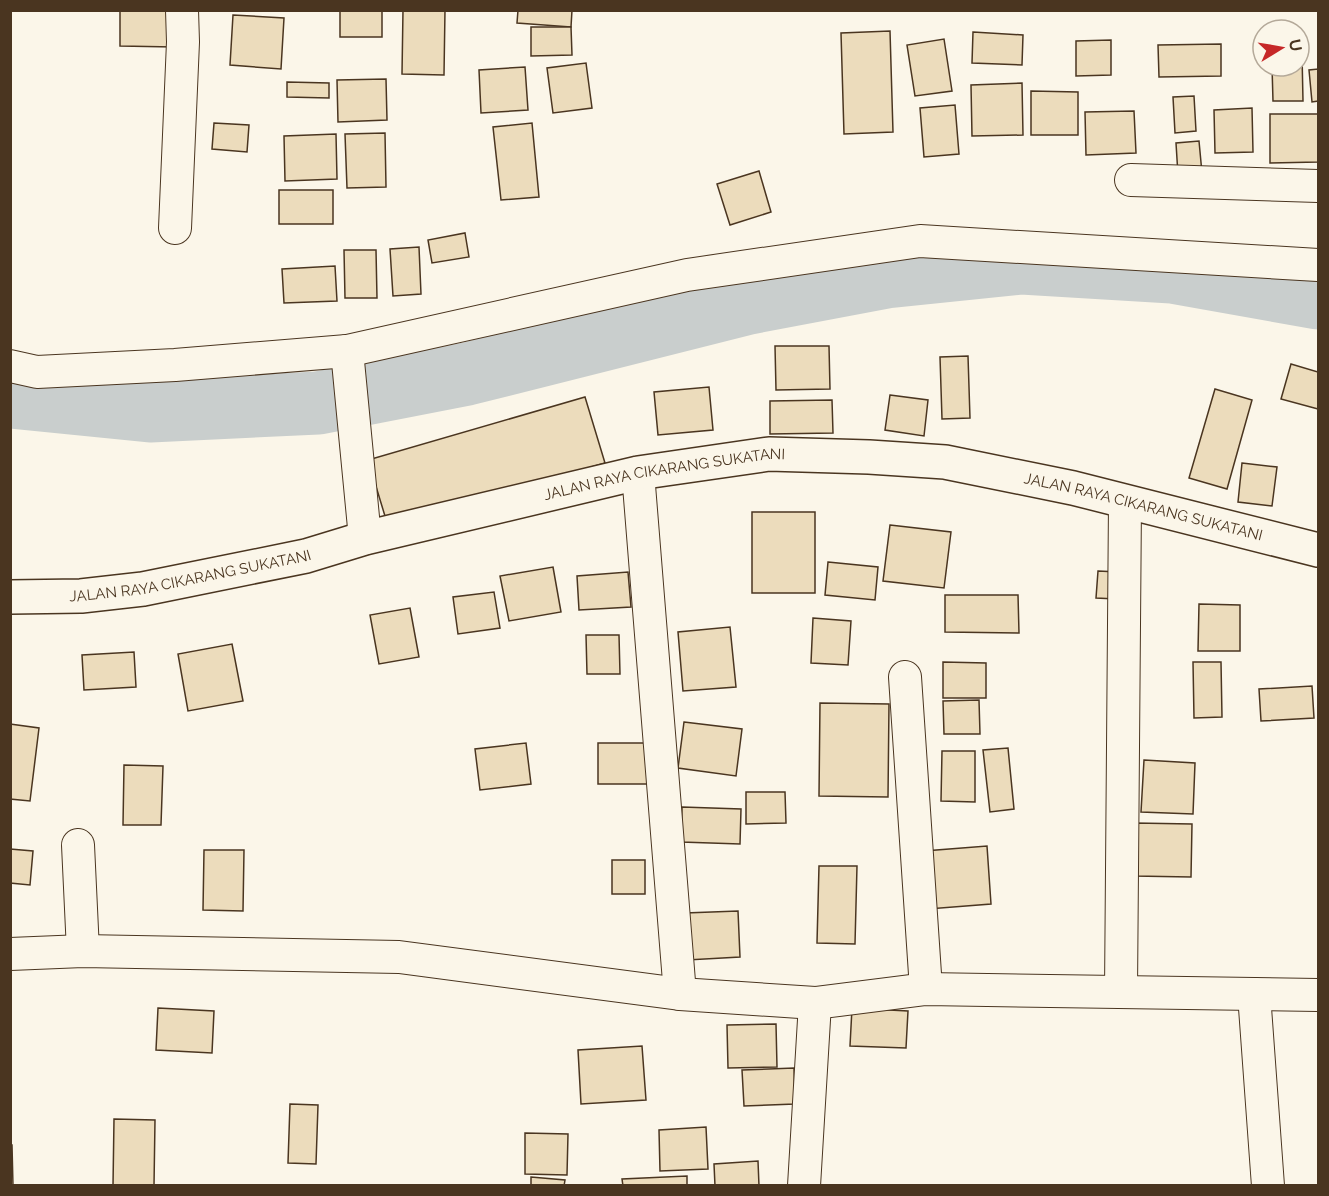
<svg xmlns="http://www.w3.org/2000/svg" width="1329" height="1196" font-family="Raleway,sans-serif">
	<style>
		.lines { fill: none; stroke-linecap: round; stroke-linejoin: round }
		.river { stroke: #c9cecd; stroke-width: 63 }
		.building { fill: #ecdcbc; stroke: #4a3520; stroke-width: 1.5 }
		.street-casing { stroke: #4a3520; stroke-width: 34 }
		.secondary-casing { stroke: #4a3520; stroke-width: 36 }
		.street { stroke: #fbf6e9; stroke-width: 32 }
		.secondary { stroke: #fbf6e9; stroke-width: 33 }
		.labels { text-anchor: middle; stroke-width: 4.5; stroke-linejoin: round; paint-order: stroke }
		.street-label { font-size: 15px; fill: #4a3520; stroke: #fbf6e9 }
	</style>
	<rect width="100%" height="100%" fill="#fbf6e9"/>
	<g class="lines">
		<polyline class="river" points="10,397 150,411 318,403 467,374 749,303 886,277 1022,263 1172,272 1318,298"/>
	</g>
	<g class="building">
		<polygon points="120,10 174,10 174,47 120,46"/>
		<rect x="340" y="10" width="42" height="27"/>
		<polygon points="403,10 445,10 444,75 402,74"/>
		<polygon points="518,10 572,10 571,27 517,23"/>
		<polygon points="233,15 284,18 281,69 230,65"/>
		<polygon points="531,27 571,27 572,55 531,56"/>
		<polygon points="890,31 893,132 844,134 841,33"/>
		<polygon points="973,32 1023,35 1022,65 972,63"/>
		<polygon points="944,39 952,91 915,96 907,45"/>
		<polygon points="1111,40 1111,75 1076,76 1076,41"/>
		<polygon points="1221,44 1221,76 1159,77 1158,45"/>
		<polygon points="1299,54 1302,54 1303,101 1273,101 1272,66 1299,66"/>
		<polygon points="586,63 592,108 553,113 547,68"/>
		<polygon points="525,67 528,110 481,113 479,70"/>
		<polygon points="1318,69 1318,101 1312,102 1309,70"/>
		<polygon points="386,79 387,120 338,122 337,80"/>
		<polygon points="287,82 329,83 329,98 287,97"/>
		<polygon points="1022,83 1023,135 972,136 971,85"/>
		<polygon points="1031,91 1078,92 1078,135 1031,135"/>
		<polygon points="1194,96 1196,131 1175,133 1173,97"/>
		<polygon points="955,105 959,154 924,157 920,108"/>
		<polygon points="1252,108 1253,152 1215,153 1214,110"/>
		<polygon points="1134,111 1136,153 1086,155 1085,112"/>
		<polygon points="1270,114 1318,114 1318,162 1270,163"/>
		<polygon points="214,123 249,125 247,152 212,149"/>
		<polygon points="532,123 539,197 501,200 493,127"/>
		<polygon points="385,133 386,187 347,188 345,134"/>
		<polygon points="336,134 337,179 285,181 284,136"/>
		<polygon points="1199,141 1202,173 1178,175 1176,143"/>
		<polygon points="759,171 771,212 730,225 717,184"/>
		<rect x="279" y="190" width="54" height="34"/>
		<polygon points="465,233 469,257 432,263 428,240"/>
		<polygon points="419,247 421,294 393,296 390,249"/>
		<polygon points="344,250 376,250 377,298 345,298"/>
		<polygon points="335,266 337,301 284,303 282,269"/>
		<polygon points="775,346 829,346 830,389 776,390"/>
		<polygon points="968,356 970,418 942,419 940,357"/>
		<polygon points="1291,364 1318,372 1318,409 1281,399"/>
		<polygon points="709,387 713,430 658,435 654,392"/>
		<polygon points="1215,389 1252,400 1227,489 1189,478"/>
		<polygon points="890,395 928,400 924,436 885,430"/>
		<polygon points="585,397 605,463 388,526 368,460"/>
		<polygon points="832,400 833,433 770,434 770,401"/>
		<polygon points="1242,463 1277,467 1272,506 1238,502"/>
		<rect x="752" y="512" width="63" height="81"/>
		<polygon points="890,525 951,532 944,588 883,581"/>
		<polygon points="828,562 878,567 875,600 825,595"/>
		<polygon points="553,567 561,612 509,621 500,576"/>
		<polygon points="1098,571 1118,572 1116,599 1096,598"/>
		<polygon points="628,572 631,607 579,610 577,576"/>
		<polygon points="494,592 500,628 458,634 453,597"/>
		<polygon points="945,595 1018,595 1019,633 945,632"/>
		<polygon points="1199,604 1240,605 1240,651 1198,651"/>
		<polygon points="410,608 419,657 379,664 370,615"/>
		<polygon points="813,618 851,621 848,665 811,663"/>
		<polygon points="730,627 736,687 683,691 678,632"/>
		<polygon points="586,635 619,635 620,674 587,674"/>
		<polygon points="232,644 243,701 188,711 178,654"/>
		<polygon points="134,652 136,687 84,690 82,655"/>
		<polygon points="943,662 986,663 986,698 943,698"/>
		<polygon points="1193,662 1221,662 1222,717 1194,718"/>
		<polygon points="1312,686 1314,718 1261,721 1259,689"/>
		<polygon points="979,700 980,734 944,734 943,701"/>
		<polygon points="820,703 889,704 888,797 819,796"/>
		<polygon points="684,722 742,729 736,776 678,768"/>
		<polygon points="10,724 39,728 30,801 10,799"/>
		<polygon points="526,743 531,784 480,790 475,749"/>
		<rect x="598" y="743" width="56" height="41"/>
		<polygon points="1008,748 1014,809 990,812 983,750"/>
		<polygon points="942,751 975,751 975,802 941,801"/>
		<polygon points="1144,760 1195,763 1193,814 1141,812"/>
		<polygon points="124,765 163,766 161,825 123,825"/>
		<polygon points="746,792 785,792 786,823 746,824"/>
		<polygon points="682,807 741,809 740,844 681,842"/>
		<polygon points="1134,823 1192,824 1191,877 1134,876"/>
		<polygon points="987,846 991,904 928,909 924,851"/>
		<polygon points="10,849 33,851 30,885 10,883"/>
		<polygon points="204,850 244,850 243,911 203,910"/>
		<rect x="612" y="860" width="33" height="34"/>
		<polygon points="819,866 857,866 855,944 817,943"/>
		<polygon points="738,911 740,957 687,960 685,913"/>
		<polygon points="158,1008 214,1011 212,1053 156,1050"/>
		<polygon points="852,1008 908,1011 906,1048 850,1046"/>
		<polygon points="776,1024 777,1067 728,1068 727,1025"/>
		<polygon points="642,1046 646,1100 581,1104 578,1050"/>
		<polygon points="794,1068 795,1104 744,1106 742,1070"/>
		<polygon points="290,1104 318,1105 316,1164 288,1163"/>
		<polygon points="114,1119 155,1120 154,1186 113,1186"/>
		<polygon points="706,1127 708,1169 660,1171 659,1130"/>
		<polygon points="525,1133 568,1134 567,1175 525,1174"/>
		<polygon points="10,1145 12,1145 13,1186 10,1186"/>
		<polygon points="758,1161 759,1186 715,1186 714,1164"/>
		<polygon points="687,1176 687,1186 623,1186 622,1179"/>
		<polygon points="531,1177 565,1180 564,1186 531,1186"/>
	</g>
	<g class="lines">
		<defs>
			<g id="street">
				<polyline points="1131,180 1318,186"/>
				<polyline points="175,228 183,42 182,10"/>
				<polyline points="347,351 365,538"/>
				<polyline points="10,366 37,372 175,365 347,351 687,275 920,241 1318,265"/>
				<polyline points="638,473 680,994"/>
				<polyline points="905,677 926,989"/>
				<polyline points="78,845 83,951"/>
				<polyline points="10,954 83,951 399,957 680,994 815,1003 926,989 1318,995"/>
				<polyline points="1121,992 1125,502"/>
				<polyline points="1254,994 1268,1186"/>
				<polyline points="804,1186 815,1003"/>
			</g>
			<g id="secondary">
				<path id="s1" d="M10 597 81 596 143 589 306 556 365 538 638 473 769 454 869 457 945 462 1073 488 1318 550"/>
			</g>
		</defs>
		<use href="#street" class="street-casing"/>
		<use href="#secondary" class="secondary-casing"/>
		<use href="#street" class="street"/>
		<use href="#secondary" class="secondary"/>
	</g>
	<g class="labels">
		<g class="street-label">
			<text dy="5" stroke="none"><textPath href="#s1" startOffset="668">JALAN RAYA CIKARANG SUKATANI</textPath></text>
			<text dy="5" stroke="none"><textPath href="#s1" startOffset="1154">JALAN RAYA CIKARANG SUKATANI</textPath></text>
			<text dy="5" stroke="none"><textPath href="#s1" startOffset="182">JALAN RAYA CIKARANG SUKATANI</textPath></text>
		</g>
	</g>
	<rect width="1329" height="1196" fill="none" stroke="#4a3520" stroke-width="24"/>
	<g transform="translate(1281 48) rotate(79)"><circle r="28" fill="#fbf6e9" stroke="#b4a999" stroke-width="1.5"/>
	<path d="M0-4.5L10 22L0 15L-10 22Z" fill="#c62828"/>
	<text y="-9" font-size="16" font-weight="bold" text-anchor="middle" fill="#4a3520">U</text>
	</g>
</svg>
